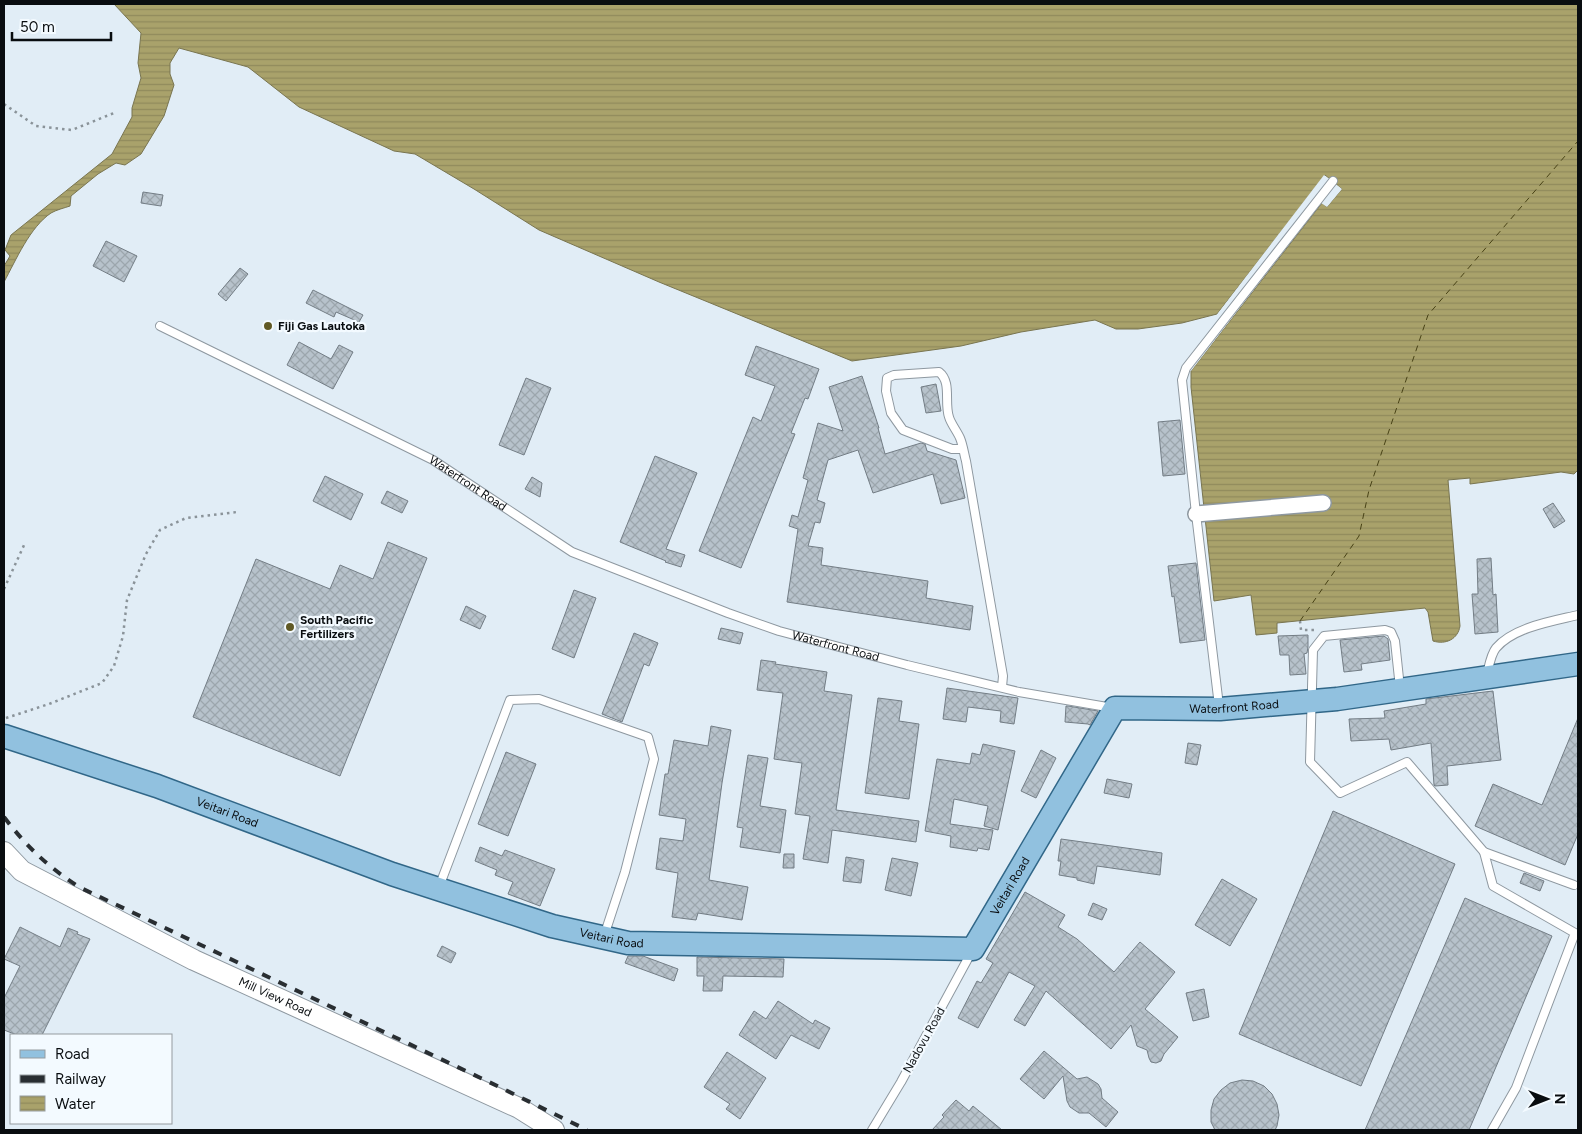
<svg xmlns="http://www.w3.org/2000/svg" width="1582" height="1134" font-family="Figtree,sans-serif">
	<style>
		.water { fill: url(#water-rules); stroke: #797550 }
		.pier { fill: #e1edf6 }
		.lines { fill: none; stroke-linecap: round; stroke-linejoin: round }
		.ferry { stroke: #484216; stroke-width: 1; stroke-dasharray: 6 5; stroke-linecap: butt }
		.building { fill: url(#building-cross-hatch); stroke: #737d85 }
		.lane-casing { stroke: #8e98a0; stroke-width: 10 }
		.street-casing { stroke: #8e98a0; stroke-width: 18 }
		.secondary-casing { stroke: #8e98a0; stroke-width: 22 }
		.primary-casing { stroke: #316788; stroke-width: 25 }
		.path { stroke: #8a9399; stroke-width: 2.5; stroke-dasharray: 2.5 4; stroke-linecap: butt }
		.lane { stroke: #fff; stroke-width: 8 }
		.street { stroke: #fff; stroke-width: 15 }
		.secondary { stroke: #fff; stroke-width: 20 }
		.primary { stroke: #91c1df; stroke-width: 22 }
		.rail { stroke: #292e32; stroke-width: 4; stroke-dasharray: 9 9; stroke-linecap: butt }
		.poi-dot { fill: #605925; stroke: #f3faff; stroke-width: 2 }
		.labels { text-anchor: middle; stroke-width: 4.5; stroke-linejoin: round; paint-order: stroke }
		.poi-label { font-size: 12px; font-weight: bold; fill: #090d10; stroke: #f3faff; text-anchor: start }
		.street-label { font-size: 12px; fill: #090d10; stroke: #f3faff }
	</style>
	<defs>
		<pattern id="water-rules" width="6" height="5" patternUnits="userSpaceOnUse" patternTransform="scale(1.25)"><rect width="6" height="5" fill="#a9a26b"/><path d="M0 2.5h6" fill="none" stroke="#908a5c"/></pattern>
		<pattern id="building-cross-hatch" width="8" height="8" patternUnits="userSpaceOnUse" patternTransform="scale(1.25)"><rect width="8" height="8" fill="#b7c2cb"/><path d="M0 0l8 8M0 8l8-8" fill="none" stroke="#9ca6ad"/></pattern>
	</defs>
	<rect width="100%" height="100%" fill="#e1edf6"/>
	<path class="water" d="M114 4H1578V470L1574 474 1561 472 1470 484V478L1448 480 1460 626C1458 639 1446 645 1433 641L1428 612 1425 608 1277 623V633L1256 635 1251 595 1214 601 1191 387V371L1322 203 1327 207 1342 189 1325 175 1217 314 1182 323 1138 329H1116L1095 320 1021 332 961 346 852 361 659 282 539 230 474 189 415 154 394 151 299 107 248 67 179 48 170 63V74L174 85 164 116 141 154 125 165 116 163 98 174 71 196 70 206C64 208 56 210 51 213 30 227 16 260 4 282V266L10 256 5 250 11 235 112 154 132 117V108L141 78 138 63 141 33Z"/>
	<polygon class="pier" points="1324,175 1342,189 1327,207 1321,203 1191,371 1189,370 1321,200 1327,204 1338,189 1325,179 1219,315 1215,317"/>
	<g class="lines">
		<polyline class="ferry" points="1300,621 1359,536 1369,490 1428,315 1578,141"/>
	</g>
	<g class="building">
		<polygon points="143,192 163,195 161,206 141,203"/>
		<polygon points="106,241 137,256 124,282 93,266"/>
		<polygon points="240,268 248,274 226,301 218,294"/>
		<polygon points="313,290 363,315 359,322 336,312 334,317 306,303"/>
		<polygon points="299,342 331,359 339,345 353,352 333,389 287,365"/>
		<polygon points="756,346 819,369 808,399 805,398 791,433 795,434 741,568 699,551 753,417 761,421 775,386 745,375"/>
		<polygon points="862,376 879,428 878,428 885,454 921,443 925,444 927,451 956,460 965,498 941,504 933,474 873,493 858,450 828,460 817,500 825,503 820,523 815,522 808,546 823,548 821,565 928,581 926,598 973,606 970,630 787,602 798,529 789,526 792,515 798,517 808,480 803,478 818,423 843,431 829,387"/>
		<polygon points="526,378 551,388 524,455 499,445"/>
		<polygon points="936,384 941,411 926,413 921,387"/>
		<polygon points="1180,420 1185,474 1163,476 1158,422"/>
		<polygon points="655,456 697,473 666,549 685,555 681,567 665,562 666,561 620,542"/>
		<polygon points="325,476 363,494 351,520 313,501"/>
		<polygon points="532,477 542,483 540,497 525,489"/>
		<polygon points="387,491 408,501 402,513 381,503"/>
		<polygon points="1553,503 1565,521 1554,528 1543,509"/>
		<polygon points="388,542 427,558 340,776 193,717 256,559 330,589 340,565 373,579"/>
		<polygon points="1491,558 1493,595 1496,594 1498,632 1475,634 1472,594 1478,594 1477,559"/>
		<polygon points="1196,563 1205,640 1180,643 1174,596 1172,597 1168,566"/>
		<polygon points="574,590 596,598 574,658 552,649"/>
		<polygon points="466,606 486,616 480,629 460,620"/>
		<polygon points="721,628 743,633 740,644 718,639"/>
		<polygon points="634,633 658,643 649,666 644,664 622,722 602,714"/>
		<polygon points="1308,635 1308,647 1307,653 1304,654 1306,674 1290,675 1289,655 1280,655 1278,636"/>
		<polygon points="1384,636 1388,639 1390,660 1361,664 1362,670 1344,672 1340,640"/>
		<polygon points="761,660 776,662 775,664 827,672 824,691 852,695 836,810 919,821 916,842 832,830 828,863 803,859 810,816 795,814 802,763 774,759 783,693 757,690"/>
		<polygon points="947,688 1018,698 1014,724 1000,722 1001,711 968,707 966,722 943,719"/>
		<polygon points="1493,691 1501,760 1447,766 1448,785 1435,786 1434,785 1431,743 1391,750 1389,739 1351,741 1349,719 1385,718 1384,711 1426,704 1426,699"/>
		<polygon points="878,698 902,701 899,721 919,724 909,799 865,793"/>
		<polygon points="1066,706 1068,706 1098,711 1090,725 1088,724 1065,722"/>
		<polygon points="1578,718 1578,834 1565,865 1475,826 1493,784 1542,805"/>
		<polygon points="711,726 731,730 722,783 709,880 748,887 742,920 698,913 696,920 672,917 678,873 656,869 660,838 683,841 686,819 659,815 665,774 668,774 674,740 708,746"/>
		<polygon points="1188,743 1201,745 1197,765 1185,763"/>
		<polygon points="983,744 1015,751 998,830 984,826 988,806 954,799 950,824 993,830 989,850 978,848 977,851 950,847 951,836 925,831 937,759 970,764 972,753 980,755"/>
		<polygon points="1041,750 1056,758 1036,798 1021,791"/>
		<polygon points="506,752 536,764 508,836 478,824"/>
		<polygon points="748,755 768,758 760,806 786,810 780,853 740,847 743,828 737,827"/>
		<polygon points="1107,779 1132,784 1129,798 1104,793"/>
		<polygon points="1333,811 1455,864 1361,1086 1239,1034"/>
		<polygon points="1061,839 1162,853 1160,875 1097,866 1094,884 1077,880 1077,878 1059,875 1061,861 1058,861"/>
		<polygon points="480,847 502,856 505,850 555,869 540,906 508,894 513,882 495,875 497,870 475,861"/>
		<polygon points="784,854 794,854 794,868 783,868"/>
		<polygon points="846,857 864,860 861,883 843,881"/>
		<polygon points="892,858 918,863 911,896 885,890"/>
		<polygon points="1524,873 1544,881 1540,891 1520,883"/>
		<polygon points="1222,879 1257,899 1230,946 1195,925"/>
		<polygon points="1025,892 1065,915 1058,927 1077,939 1114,972 1140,942 1175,972 1145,1009 1178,1037 1164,1054 1161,1061 1156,1063 1151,1062 1149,1058 1147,1050 1137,1046 1131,1025 1111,1049 1046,991 1025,1026 1014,1020 1035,986 1009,972 978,1028 958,1018 977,981 981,983 993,963 986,959"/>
		<polygon points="1465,898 1552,936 1469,1130 1365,1130"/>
		<polygon points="1093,903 1107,909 1102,920 1088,915"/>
		<polygon points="20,927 60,947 68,928 78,932 77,934 90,939 42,1035 17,1035 4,1030 4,998 20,966 4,959"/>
		<polygon points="442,946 456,953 451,963 437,956"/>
		<polygon points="628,956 643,956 678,969 674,981 625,963"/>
		<polygon points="697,957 784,959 783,977 723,976 722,991 703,991 704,976 697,976"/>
		<polygon points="1204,989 1209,1017 1193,1021 1186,993"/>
		<polygon points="778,1001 813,1024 815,1020 830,1028 819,1049 791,1035 776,1059 739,1035 754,1011 766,1019"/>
		<polygon points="1044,1051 1077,1079 1087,1077 1098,1084 1101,1089 1102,1098 1118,1112 1106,1127 1089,1113 1079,1113 1070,1107 1067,1101 1063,1076 1044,1099 1020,1079"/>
		<polygon points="727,1052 766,1078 740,1119 726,1109 730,1104 704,1087"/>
		<polygon points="1242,1080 1253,1081 1264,1086 1272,1094 1277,1104 1279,1115 1277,1126 1275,1130 1215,1130 1211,1122 1211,1110 1214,1099 1221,1090 1230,1083"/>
		<polygon points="956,1100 969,1111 973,1106 1002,1130 932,1130 944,1117 942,1115"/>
	</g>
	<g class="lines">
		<defs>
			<g id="lane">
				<path id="s1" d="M160 326 433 460 572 552 728 613 779 631 907 665 1019 692 1113 708"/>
				<path d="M963 449H952L903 430 891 413 886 391 887 378 894 375 939 372C952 382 944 402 949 417 951 424 957 431 960 438 963 445 964 454 966 461L1003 676 1002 687"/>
				<path d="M1487 674C1489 666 1491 654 1496 648 1514 627 1553 621 1578 615"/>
				<polyline points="1400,688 1395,641 1391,632 1385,630 1324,636 1313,650 1310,762 1340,793 1407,762 1484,852 1574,885"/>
				<polyline points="1219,706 1196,514 1182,380 1186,368 1333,181"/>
				<polyline points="1484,852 1493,886 1575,933 1516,1088 1492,1130"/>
				<polyline points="439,887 510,700 539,699 648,737 654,759 625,872 604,936"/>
				<polyline points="872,1130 901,1082 972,951"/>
			</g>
			<polyline id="street" points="1196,514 1323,503"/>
			<g id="secondary">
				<path id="s2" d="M4 852 22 871 194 960 519 1108 554 1130"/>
			</g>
			<g id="primary">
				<path id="s3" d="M4 736 157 786 392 874 552 926 628 943 973 949 1115 708 1220 709 1337 699 1578 664"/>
			</g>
		</defs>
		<use href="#lane" class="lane-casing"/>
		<use href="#street" class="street-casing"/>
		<use href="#secondary" class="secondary-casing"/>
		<use href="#primary" class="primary-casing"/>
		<g class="path">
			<polyline points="4,104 36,126 72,130 114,113"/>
			<polyline points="4,589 25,543"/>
			<polyline points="1300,621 1301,630 1315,630"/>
			<polyline points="6,718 49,704 102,683 114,666 123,636 127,600 146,554 160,530 186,518 237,512"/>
		</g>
		<use href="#lane" class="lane"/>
		<use href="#street" class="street"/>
		<use href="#secondary" class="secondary"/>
		<use href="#primary" class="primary"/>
		<path class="rail" d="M4 817C27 847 47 866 79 887L487 1081 587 1130"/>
	</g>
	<g class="poi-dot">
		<circle cx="268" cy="326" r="5"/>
		<circle cx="290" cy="627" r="5"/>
	</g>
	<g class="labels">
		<g class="poi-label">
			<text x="278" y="330">Fiji Gas Lautoka</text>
			<text x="300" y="624">South Pacific<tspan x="300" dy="14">Fertilizers</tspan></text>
		</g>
		<g class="street-label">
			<text dy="4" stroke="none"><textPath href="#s1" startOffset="346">Waterfront Road</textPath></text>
			<text dy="4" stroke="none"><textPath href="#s1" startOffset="751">Waterfront Road</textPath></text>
			<text dy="4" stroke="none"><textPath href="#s3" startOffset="1402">Waterfront Road</textPath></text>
			<text dy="4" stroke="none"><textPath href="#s3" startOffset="236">Veitari Road</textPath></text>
			<text dy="4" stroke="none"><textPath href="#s3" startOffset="1076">Veitari Road</textPath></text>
			<text dy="4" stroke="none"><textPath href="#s3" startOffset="641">Veitari Road</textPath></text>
			<text dy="4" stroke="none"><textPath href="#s2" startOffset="309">Mill View Road</textPath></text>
			<text transform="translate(924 1040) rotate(-61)" y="4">Nadovu Road</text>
		</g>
	</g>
	<rect width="1582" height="1134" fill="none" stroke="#090d10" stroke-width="10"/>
	<rect x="10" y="1034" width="162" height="90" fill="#f3faff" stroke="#959b9f"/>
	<rect x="20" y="1050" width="25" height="8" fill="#91c1df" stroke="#959b9f"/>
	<text x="55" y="1059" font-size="15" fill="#090d10">Road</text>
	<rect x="20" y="1075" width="25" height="8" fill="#292e32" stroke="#959b9f"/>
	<text x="55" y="1084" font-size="15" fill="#090d10">Railway</text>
	<rect x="20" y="1096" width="25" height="15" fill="url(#water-rules)" stroke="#959b9f"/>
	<text x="55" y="1109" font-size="15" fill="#090d10">Water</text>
	<g transform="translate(1547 1099) rotate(90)" stroke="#f3faff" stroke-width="4" paint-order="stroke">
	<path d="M0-4L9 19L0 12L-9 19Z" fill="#090d10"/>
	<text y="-8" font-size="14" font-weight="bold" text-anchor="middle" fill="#090d10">N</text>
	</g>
	<path d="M12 32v8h99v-8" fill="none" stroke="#090d10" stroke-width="2.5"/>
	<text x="20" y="32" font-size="15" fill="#090d10" stroke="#f3faff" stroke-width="4" paint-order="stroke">50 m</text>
</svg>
